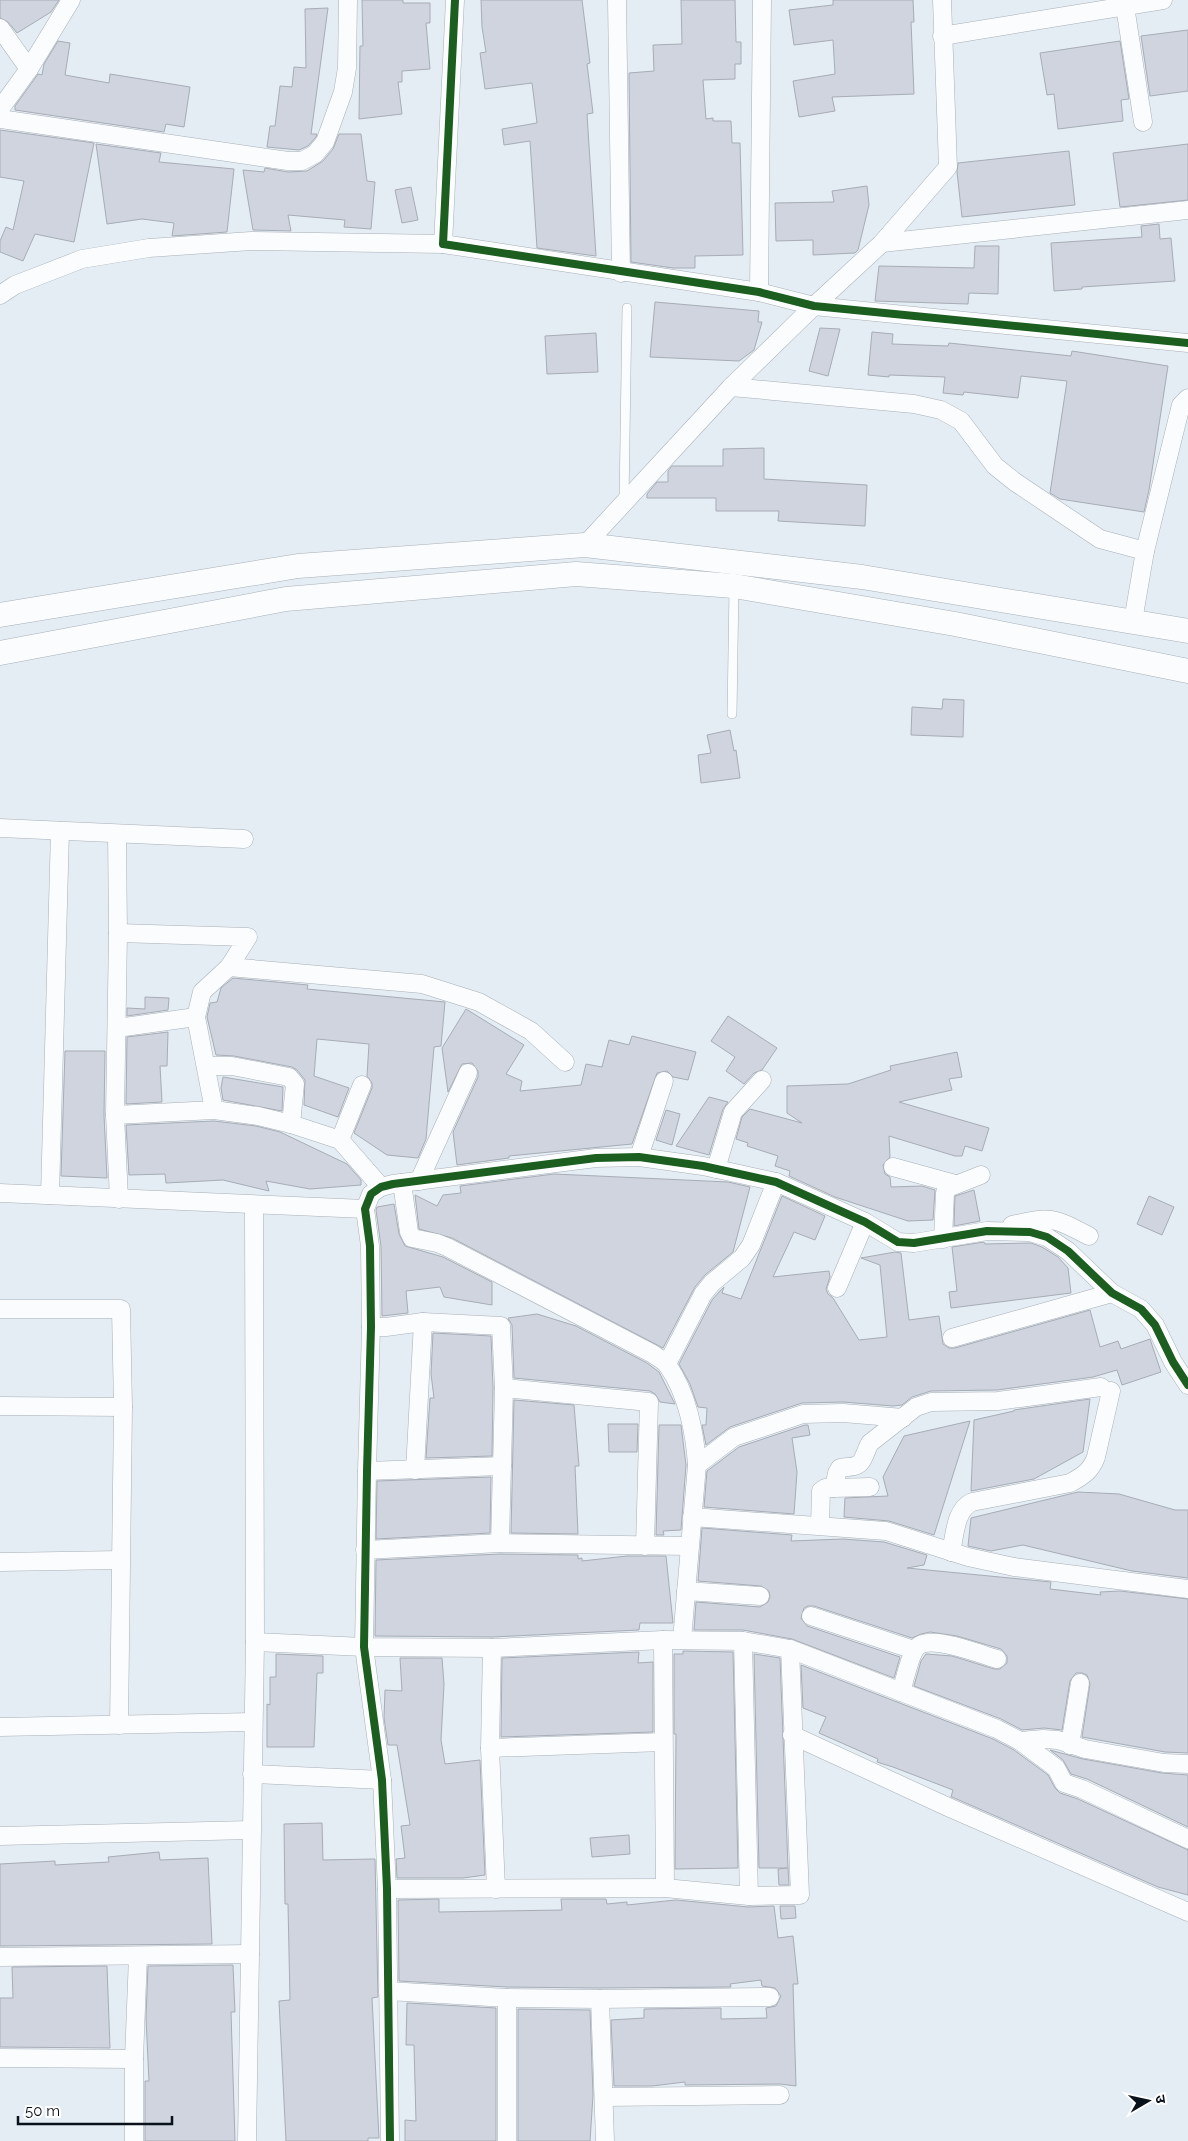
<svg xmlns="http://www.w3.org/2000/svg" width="1188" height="2141" font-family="Raleway,'Noto Sans Devanagari',sans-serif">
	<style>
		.building { fill: #cfd4de; stroke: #a7acb5 }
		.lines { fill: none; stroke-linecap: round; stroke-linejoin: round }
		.service-casing { stroke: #a8b0b8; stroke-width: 10 }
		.minor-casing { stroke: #a8b0b8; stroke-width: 19 }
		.secondary-casing { stroke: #a8b0b8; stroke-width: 25 }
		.service { stroke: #fbfcfd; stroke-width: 9 }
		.minor { stroke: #fbfcfd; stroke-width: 18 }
		.secondary { stroke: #fbfcfd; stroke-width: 24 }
		.cycleway-casing { stroke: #fff; stroke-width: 11 }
		.cycleway { stroke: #1b5e20; stroke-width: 8 }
	</style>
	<rect width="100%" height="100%" fill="#e4ecf4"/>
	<g class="building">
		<polygon points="0,0 59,0 51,12 17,33 8,22 0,18"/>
		<polygon points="362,0 403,0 403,3 430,3 430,23 426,23 430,69 402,71 402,82 398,82 402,114 359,119 360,46 363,46"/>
		<polygon points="481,0 582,0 590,63 587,64 593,113 587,114 596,256 537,248 530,141 504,145 502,129 537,123 532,83 485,89 480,53 486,52 482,27"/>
		<polygon points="681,0 735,0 736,42 741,42 741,64 735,64 735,79 703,80 706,119 713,118 713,121 731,121 732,143 740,143 743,255 695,256 695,268 673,268 631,262 629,73 654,71 653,45 682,44"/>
		<polygon points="833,0 913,0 914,22 911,22 914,94 832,97 835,111 799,117 793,81 835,74 833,40 794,45 789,10 833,5"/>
		<polygon points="328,8 311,134 317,134 316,137 308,146 299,150 267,147 270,126 275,126 280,86 292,87 294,67 306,68 305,9"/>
		<polygon points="1188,30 1188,91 1150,96 1141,36"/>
		<polygon points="58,41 70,43 65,75 109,83 110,74 190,87 184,127 166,124 164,132 15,110 15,106 38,74 42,75 44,64"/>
		<polygon points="1120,41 1129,99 1121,100 1123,121 1058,129 1054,94 1047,95 1040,53"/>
		<polygon points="0,130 94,143 74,242 35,234 23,261 0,252 0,241 6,227 13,230 24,181 0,177"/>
		<polygon points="339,134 361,134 367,181 375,182 371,229 344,227 345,220 288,215 291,231 253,230 243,170 264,172 265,168 288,172 307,171 323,161 333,149"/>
		<polygon points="96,144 161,153 159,162 234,169 227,232 172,236 174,223 142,219 107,224"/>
		<polygon points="1188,144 1188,200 1120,207 1113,153"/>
		<polygon points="1069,151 1075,205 962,217 957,172 958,163"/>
		<polygon points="867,186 869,205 858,250 855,253 813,255 813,240 776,241 775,203 834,202 832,191"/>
		<polygon points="411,187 418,220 402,223 395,190"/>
		<polygon points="1159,224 1160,239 1171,238 1175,281 1082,287 1082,289 1054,291 1051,243 1142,237 1141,226"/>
		<polygon points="975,246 999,246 998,294 969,293 968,304 875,301 879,266 974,268"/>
		<polygon points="655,302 759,311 758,322 762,322 754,350 739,361 650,357"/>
		<polygon points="820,328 840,329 828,376 809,371"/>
		<polygon points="872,332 893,334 892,344 948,346 949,343 1071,356 1072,351 1168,366 1149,490 1144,512 1060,499 1050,493 1067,381 1021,376 1018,398 964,392 963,395 943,393 945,377 889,375 889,377 868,375"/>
		<polygon points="596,333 598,372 547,374 545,336"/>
		<polygon points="764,448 764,479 867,485 865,526 778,521 779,511 716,511 716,498 647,498 647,494 657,482 668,482 668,471 672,466 723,466 723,449"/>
		<polygon points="943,699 964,700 963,737 911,735 912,707 942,709"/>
		<polygon points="730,730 734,751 736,750 740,778 701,783 698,755 711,753 707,735"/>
		<polygon points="233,978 308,985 307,989 445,1002 441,1046 434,1047 426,1139 418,1158 387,1155 354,1133 372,1088 372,1083 367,1076 369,1044 317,1039 314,1076 349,1088 338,1117 304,1105 305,1080 297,1070 292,1067 234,1056 216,1055 207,1017 210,1003 217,1002 221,988"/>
		<polygon points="145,997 169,998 168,1010 127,1016 127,1008 145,1009"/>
		<polygon points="466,1009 524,1045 506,1074 522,1081 520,1091 581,1085 586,1064 602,1067 609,1040 629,1045 632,1036 696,1052 688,1080 673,1077 667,1071 657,1073 632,1144 509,1156 509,1158 457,1165 453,1132 478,1077 478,1071 472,1063 462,1064 448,1092 442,1048"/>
		<polygon points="728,1016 777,1048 762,1070 754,1073 744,1084 726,1071 735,1057 711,1041"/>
		<polygon points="168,1032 167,1066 160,1066 162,1102 126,1104 127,1037"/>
		<polygon points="65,1051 105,1051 104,1115 107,1178 61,1176"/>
		<polygon points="957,1052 962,1077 949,1079 952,1090 899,1102 989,1128 982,1151 965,1146 962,1156 955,1156 889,1136 890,1157 883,1165 885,1174 890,1177 891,1187 922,1186 935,1190 933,1220 908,1221 835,1197 789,1176 790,1171 775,1166 778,1156 747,1146 748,1143 736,1139 742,1117 750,1109 802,1123 787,1113 787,1086 848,1084 891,1070 890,1066"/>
		<polygon points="223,1077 283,1087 282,1111 223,1100 221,1088"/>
		<polygon points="709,1097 728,1102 723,1109 709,1155 676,1146"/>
		<polygon points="666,1110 680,1114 672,1145 656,1140"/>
		<polygon points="214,1121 256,1126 280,1132 347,1164 361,1180 361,1185 310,1189 266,1181 269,1191 223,1180 166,1183 165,1174 129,1175 126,1125"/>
		<polygon points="554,1174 728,1182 750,1187 733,1252 705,1275 695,1287 663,1348 452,1238 419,1229 415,1195 437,1206 443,1195 461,1193 460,1186"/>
		<polygon points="974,1190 980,1221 954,1226 955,1196"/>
		<polygon points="782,1196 825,1216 815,1240 794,1232 773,1277 829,1271 830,1277 826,1289 828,1294 833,1298 859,1340 887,1337 880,1265 861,1258 895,1252 901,1253 909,1320 939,1316 943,1344 949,1348 955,1348 1090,1310 1100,1347 1118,1341 1121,1349 1150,1339 1161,1372 1122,1385 1117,1370 1093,1377 997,1390 931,1391 912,1397 902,1405 893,1406 843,1402 802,1403 730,1427 706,1445 702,1425 706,1425 707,1408 698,1407 690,1384 679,1364 712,1300 720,1291 724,1287 722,1293 741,1299"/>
		<polygon points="1149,1196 1174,1207 1162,1235 1137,1224"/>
		<polygon points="394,1204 399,1234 405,1246 443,1257 492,1282 492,1305 444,1297 440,1287 406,1291 408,1313 382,1316 381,1246 376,1210 377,1207"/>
		<polygon points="984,1242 985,1244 1031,1243 1042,1247 1058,1257 1068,1268 1071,1293 951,1308 949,1292 957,1291 952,1247"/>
		<polygon points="537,1314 576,1326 647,1363 659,1372 675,1404 660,1402 655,1394 650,1391 514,1378 512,1325 508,1318"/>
		<polygon points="433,1333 491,1336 493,1388 492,1456 426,1458 430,1398 434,1398 431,1374"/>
		<polygon points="1090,1399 1083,1452 1034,1479 971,1491 974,1420 1014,1411 1014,1410"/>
		<polygon points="514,1400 574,1405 579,1466 575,1466 578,1534 511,1533"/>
		<polygon points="970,1421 934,1535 889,1521 844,1517 845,1498 888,1496 883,1477 904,1436"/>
		<polygon points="608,1424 638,1424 637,1452 609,1452"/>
		<polygon points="659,1425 681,1425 686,1465 681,1530 663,1531 664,1535 656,1535"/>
		<polygon points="805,1425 808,1425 810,1435 792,1438 797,1472 794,1514 704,1507 707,1471 739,1447"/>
		<polygon points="491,1477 490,1533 376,1539 377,1481"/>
		<polygon points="1078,1492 1119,1494 1175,1510 1188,1510 1188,1578 1132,1571 1023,1545 991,1551 968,1546 971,1518"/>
		<polygon points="702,1528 792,1535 791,1541 843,1539 884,1542 927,1555 924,1565 907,1568 1051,1582 1050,1589 1101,1595 1100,1592 1120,1591 1188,1599 1188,1753 1165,1752 1082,1737 1090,1684 1087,1675 1082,1673 1076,1673 1070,1681 1062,1730 1044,1728 1022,1730 1001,1719 914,1686 921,1661 926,1654 952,1656 994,1669 1000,1669 1007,1663 1007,1656 1001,1649 957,1636 930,1632 921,1634 912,1638 814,1606 808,1606 804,1608 801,1618 807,1626 900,1657 894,1678 792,1639 743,1630 694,1630 696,1602 760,1607 768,1602 770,1597 769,1591 761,1586 698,1581"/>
		<polygon points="500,1554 578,1555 578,1559 582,1558 582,1561 627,1556 666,1556 673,1623 640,1623 639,1630 492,1637 375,1636 376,1560"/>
		<polygon points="683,1651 733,1652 738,1868 675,1869 676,1734 674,1734 674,1654 683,1654"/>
		<polygon points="639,1652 638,1663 653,1662 653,1732 501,1737 502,1658"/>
		<polygon points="276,1654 323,1656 323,1673 317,1673 314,1747 267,1747 267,1704 270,1705 270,1677 276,1677"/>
		<polygon points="754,1654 780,1658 788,1868 759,1868"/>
		<polygon points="400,1658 442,1658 444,1684 441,1740 445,1764 480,1760 485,1875 463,1878 397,1878 396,1859 405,1858 401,1826 410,1825 397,1745 388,1745 384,1718 385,1690 402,1691"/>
		<polygon points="801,1665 993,1739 1014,1750 1048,1775 1055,1788 1060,1793 1078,1799 1188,1850 1188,1895 1158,1887 952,1797 951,1797 953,1790 893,1767 877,1762 878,1759 819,1733 826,1717 803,1708"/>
		<polygon points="1050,1750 1083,1759 1162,1773 1188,1775 1188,1827 1087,1779 1071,1774 1063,1760"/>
		<polygon points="322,1823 323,1860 375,1859 378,1997 372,1998 379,2138 368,2138 368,2141 286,2141 279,2001 290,2000 288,1904 285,1904 284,1824"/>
		<polygon points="629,1835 630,1854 592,1857 590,1838"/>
		<polygon points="159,1852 160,1860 208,1858 212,1944 0,1946 0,1864 55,1861 55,1865 109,1862 108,1857"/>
		<polygon points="788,1868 789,1885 779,1885 778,1869"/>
		<polygon points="439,1899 439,1912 562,1910 561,1899 606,1899 607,1904 627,1902 627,1905 676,1900 748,1907 774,1906 778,1938 793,1936 798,1984 793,1984 796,2086 780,2084 685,2085 685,2082 652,2086 614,2086 611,2020 644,2018 644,2009 721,2008 721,2019 767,2018 766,2008 776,2006 781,1996 775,1988 762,1986 761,1980 730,1984 731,1987 596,1988 507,1987 399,1981 398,1900"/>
		<polygon points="780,1906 795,1906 796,1918 781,1919"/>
		<polygon points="233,1965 235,2012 231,2012 235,2141 145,2141 145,2081 149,2081 146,2018 148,1966"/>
		<polygon points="107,1966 110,2048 0,2047 0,1998 13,1998 12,1967"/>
		<polygon points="407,2003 496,2008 496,2141 405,2141 405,2120 416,2121 414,2045 406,2045"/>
		<polygon points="518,2009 590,2010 593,2095 590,2141 518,2141"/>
	</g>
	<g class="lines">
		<defs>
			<g id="service">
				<polyline points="624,501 627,308"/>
				<polyline points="732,714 734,587"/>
			</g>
			<g id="minor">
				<polyline points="455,0 443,244 759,292 814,306 1188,343"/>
				<polyline points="617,0 621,273"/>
				<polyline points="1124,0 1143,122"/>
				<polyline points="0,28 29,69"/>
				<polyline points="942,36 1163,0"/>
				<polyline points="0,109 29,69 71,0"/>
				<polyline points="0,119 288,161 302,161 315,154 325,142 343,92 347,68 348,0"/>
				<polyline points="882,243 1188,210"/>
				<polyline points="759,292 762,0"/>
				<polyline points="0,295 15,285 82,259 149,248 251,241 443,244"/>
				<polyline points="731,387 914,404 941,410 961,421 995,466 1015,482 1100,539 1145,551 1181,405 1188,398"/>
				<polyline points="585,545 731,387 814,306 882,243 948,167 942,0"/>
				<polyline points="1133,621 1145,551"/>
				<polyline points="0,828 244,839"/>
				<polyline points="117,834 118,933 115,1115 119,1199"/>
				<polyline points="118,933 248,937 229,967 202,992 196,1017 214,1110"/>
				<polyline points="229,967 422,984 479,1002 531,1031 565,1062"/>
				<polyline points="117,1028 196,1017"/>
				<polyline points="206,1066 232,1066 289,1077 295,1084 291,1124"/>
				<polyline points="115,1115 214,1110 258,1116 291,1124 340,1140 381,1187"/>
				<polyline points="340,1140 362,1085"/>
				<polyline points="639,1157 664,1081"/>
				<polyline points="893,1167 955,1184"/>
				<polyline points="716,1169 733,1112 762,1080"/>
				<polyline points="419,1181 468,1073"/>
				<path d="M402 1183 409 1232 412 1238 437 1243 447 1247 653 1354C658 1358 665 1361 668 1366 687 1393 695 1433 697 1465L682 1640"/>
				<polyline points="0,1193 365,1209"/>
				<polyline points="50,1195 60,831"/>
				<path d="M1012 1225C1052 1216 1052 1217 1089 1236"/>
				<polyline points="943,1239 945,1193 948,1188 981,1175"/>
				<polyline points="837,1288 865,1222"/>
				<polyline points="0,1309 121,1309 123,1407 119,1725"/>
				<polyline points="423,1322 501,1326 504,1388 500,1543"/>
				<polyline points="371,1327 386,1327 423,1322 415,1470"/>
				<polyline points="952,1338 1112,1293"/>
				<polyline points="667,1364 703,1294 712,1283 742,1258 751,1245 776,1182"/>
				<polyline points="504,1388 649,1402 645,1546"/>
				<polyline points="0,1406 123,1407"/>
				<polyline points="697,1465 734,1437 803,1414 843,1413 903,1418"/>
				<polyline points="367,1471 502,1466"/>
				<polyline points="834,1488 870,1487"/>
				<polyline points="692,1517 886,1531 968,1557 1014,1567 1188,1589"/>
				<path d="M820 1525 821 1491 825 1488H834L837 1473 840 1468C846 1466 852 1468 857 1465 864 1462 866 1449 870 1443L916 1407 931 1402 998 1401 1101 1387"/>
				<polyline points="365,1550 500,1543 688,1546"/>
				<path d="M951 1552C955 1535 955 1510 972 1502L1070 1483C1083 1476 1091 1471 1096 1457L1111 1391"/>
				<polyline points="0,1562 120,1560"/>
				<polyline points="686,1591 760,1596"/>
				<polyline points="811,1616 914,1650"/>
				<polyline points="663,1640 665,1888"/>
				<polyline points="743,1641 749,1896"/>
				<polyline points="255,1642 364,1647 492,1648 663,1640 743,1641 790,1649 997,1729 1020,1741 1056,1768 1064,1783 1082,1789 1188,1839"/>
				<polyline points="492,1648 490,1748 496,1889"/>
				<path d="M901 1692C905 1680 909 1657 916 1648 929 1633 979 1654 997 1659"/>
				<polyline points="0,1727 253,1722"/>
				<polyline points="792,1735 948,1807 1188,1912"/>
				<polyline points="1020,1741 1043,1739 1058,1740 1085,1749 1164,1763 1188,1764"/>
				<polyline points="1070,1745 1080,1683"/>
				<polyline points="490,1748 663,1742"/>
				<polyline points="252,1774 382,1780"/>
				<polyline points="0,1836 251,1830"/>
				<polyline points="387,1889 665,1888 749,1896 800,1895 790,1649"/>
				<polyline points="0,1957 250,1954"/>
				<polyline points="388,1991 507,1998 600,1999 770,1997"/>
				<polyline points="507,1998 507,2141"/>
				<polyline points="600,1999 605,2141"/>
				<polyline points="0,2058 134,2059"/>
				<polyline points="604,2097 780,2095"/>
				<polyline points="134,2141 134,2059 138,1956"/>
				<polyline points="247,2141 255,1642 254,1206"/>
				<polyline points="390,2141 387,1889 382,1780 364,1647 367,1471 371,1327 370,1246 365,1209 371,1194 381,1187 393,1184 596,1158 639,1157 703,1166 776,1182 865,1222 898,1242 914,1243 987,1231 1030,1232 1047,1237 1068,1251 1112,1293 1141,1309 1155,1325 1173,1362 1188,1385"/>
			</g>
			<g id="secondary">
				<polyline points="0,615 298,566 585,545 862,577 1188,631"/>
				<polyline points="0,653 286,599 576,574 734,586 955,624 1188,671"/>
			</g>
		</defs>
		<use href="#service" class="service-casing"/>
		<use href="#minor" class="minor-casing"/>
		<use href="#secondary" class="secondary-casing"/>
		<use href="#service" class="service"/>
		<use href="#minor" class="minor"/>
		<use href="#secondary" class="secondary"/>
		<defs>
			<g id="cycleway">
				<polyline points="455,0 443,244 759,292 814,306 1188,343"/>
				<polyline points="390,2141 387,1889 382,1780 364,1647 367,1471 371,1327 370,1246 365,1209 371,1194 381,1187 393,1184 596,1158 639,1157 703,1166 776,1182 865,1222 898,1242 914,1243 987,1231 1030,1232 1047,1237 1068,1251 1112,1293 1141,1309 1155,1325 1173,1362 1188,1385"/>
			</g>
		</defs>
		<use href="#cycleway" class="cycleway-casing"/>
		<use href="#cycleway" class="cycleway"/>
	</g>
	<g transform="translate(1148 2101) rotate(81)" stroke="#ffffff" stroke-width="4" paint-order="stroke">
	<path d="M0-4L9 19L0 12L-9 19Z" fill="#09111a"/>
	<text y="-8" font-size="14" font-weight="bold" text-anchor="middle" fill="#09111a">उ</text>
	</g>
	<path d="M18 2116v8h154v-8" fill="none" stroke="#09111a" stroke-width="2.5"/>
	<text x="25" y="2116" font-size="15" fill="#09111a" stroke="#ffffff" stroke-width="4" paint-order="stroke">50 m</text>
</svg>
